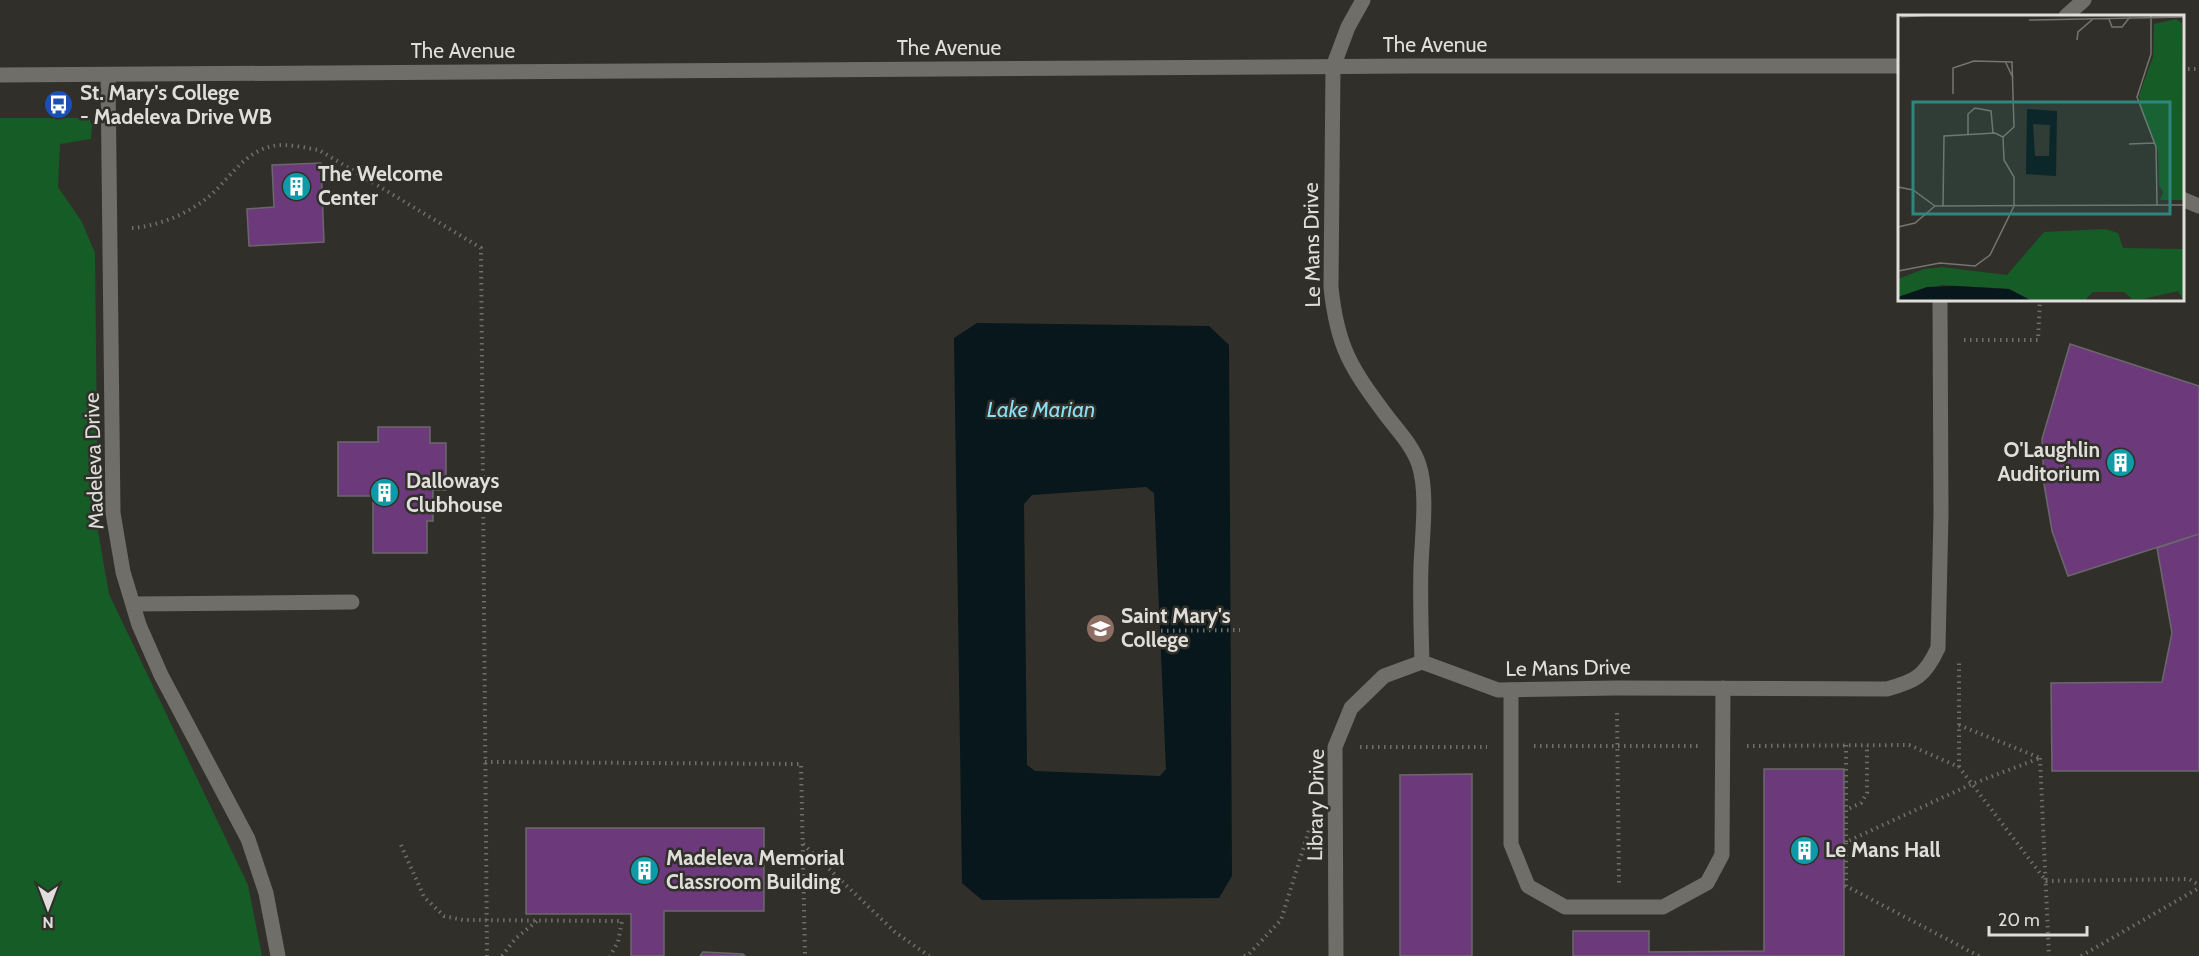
<svg xmlns="http://www.w3.org/2000/svg" width="2199" height="956" font-family="Cabin,sans-serif">
	<style>
		.green { fill: #165c27 }
		.water { fill: #07171b; fill-rule: evenodd }
		.building { fill: #6c397a; stroke: #6b686c; stroke-width: 1.5 }
		.lines { fill: none; stroke-linecap: round; stroke-linejoin: round }
		.path { stroke: #716f6b; stroke-width: 4; stroke-dasharray: 1.5 4.5; stroke-linecap: butt }
		.lane { stroke: #706e69; stroke-width: 15 }
		.street { stroke: #706e69; stroke-width: 15 }
		.labels { text-anchor: middle; stroke-width: 5; stroke-linejoin: round; paint-order: stroke }
		.street-label { font-size: 21px; fill: #dfdedb; stroke: #312f2a }
		.poi-label { font-size: 21px; font-weight: bold; fill: #dfdedb; stroke: #312f2a; text-anchor: start }
		.water-label { font-size: 22px; font-style: italic; fill: #89dff6; stroke: #312f2a }
		.inset-road { fill: none; stroke: #777571; stroke-width: 1.5 }
		.view { fill: #2e867e; fill-opacity: 0.15; stroke: #2e867e; stroke-width: 3 }
		.inset-edge { fill: none; stroke: #dfdedb; stroke-width: 3 }
	</style>
	<rect width="100%" height="100%" fill="#312f2a"/>
	<polygon class="green" points="0,118 89,118 92,126 91,139 60,144 58,187 82,222 95,253 98,531 109,594 248,885 262,956 0,956"/>
	<path class="water" d="M977 323 1209 326 1229 345 1232 876 1219 898 982 900 962 883 954 338ZM1146 487 1154 493 1166 769 1160 776 1035 771 1027 765 1024 504 1032 495Z"/>
	<g class="building">
		<polygon points="321,163 324,242 249,246 247,209 274,207 272,165"/>
		<polygon points="2070,344 2199,386 2199,534 2068,576 2052,531 2044,484 2042,439"/>
		<polygon points="378,427 430,427 430,443 446,443 446,490 433,490 433,521 427,521 427,553 373,553 373,496 338,496 338,442 378,442"/>
		<polygon points="2199,534 2199,771 2052,771 2051,683 2162,682 2172,633 2157,548"/>
		<polygon points="1764,769 1844,769 1844,956 1573,956 1573,931 1649,931 1649,952 1764,951"/>
		<polygon points="1472,774 1472,956 1400,956 1400,775"/>
		<polygon points="526,828 764,828 764,911 664,911 664,956 631,956 631,914 526,914"/>
		<polygon points="703,952 743,954 745,956 700,956"/>
	</g>
	<g class="lines">
		<g class="path">
			<polyline points="2182,69 2199,69"/>
			<path d="M132 228C160 226 190 213 212 194 231 176 246 151 273 146 287 143 305 148 319 150L481 248 487 956"/>
			<polyline points="1964,340 2038,340 2040,300"/>
			<polyline points="1149,631 1240,630"/>
			<polyline points="1617,713 1619,885"/>
			<polyline points="1959,725 2040,758"/>
			<polyline points="1846,745 1846,810"/>
			<polyline points="1534,746 1700,746"/>
			<polyline points="1747,746 1909,745 1959,767 2046,881 2189,879 2199,885"/>
			<polyline points="1360,747 1487,747"/>
			<polyline points="2040,758 2049,956"/>
			<polyline points="485,762 801,764 805,956"/>
			<polyline points="1959,767 1959,662"/>
			<polyline points="1846,842 1846,810 1861,803 1867,793 1867,745"/>
			<polyline points="803,844 895,932 929,956"/>
			<polyline points="401,845 424,897 444,916 463,920 622,921 618,942 610,956"/>
			<polyline points="502,956 515,939 537,921"/>
			<polyline points="1244,956 1248,955 1281,920 1310,827"/>
			<polyline points="1979,956 1846,886 1846,842 1972,784 2040,758"/>
			<polyline points="2081,956 2199,888"/>
		</g>
		<g class="lane">
			<path d="M1363 0 1348 27 1333 67 1331 287C1337 347 1351 368 1386 415 1398 431 1413 446 1419 465 1428 492 1422 537 1421 566 1420 598 1421 630 1422 662L1498 690 1616 688 1887 689C1916 681 1925 676 1938 648L1941 514 1940 300"/>
			<polyline points="108,75 113,513 123,572 139,625 161,675 248,839 266,893 278,956"/>
			<polyline points="133,604 352,602"/>
			<polyline points="1511,690 1511,844 1528,886 1565,907 1663,907 1707,883 1722,855 1723,688"/>
			<polyline points="1336,956 1335,747 1351,708 1384,676 1422,662"/>
		</g>
		<g class="street">
			<polyline points="2066,16 2084,0"/>
			<polyline points="0,75 1412,66 1899,66"/>
			<polyline points="2182,199 2199,206"/>
		</g>
	</g>
	<defs>
		<symbol id="bus-disc" viewBox="-11 -11 22 22"><circle r="9.5" fill="#1a4fb4" stroke="#312f2a"/><path d="M-5-6H5V4H4V6H2V4H-2V6H-4V4H-5ZM-3.5-4V0h7V-4ZM-3.5 1.2v1.5H-2V1.2ZM2 1.2v1.5H3.5V1.2Z" fill="#fff"/></symbol>
		<symbol id="building-disc" viewBox="-11 -11 22 22"><circle r="9.5" fill="#0f9aa8" stroke="#312f2a"/><path d="M-4-6H4V6H1V3H-1V6H-4ZM-2.5-4.3h1.7v1.8h-1.7ZM.8-4.3h1.7v1.8H.8ZM-2.5-1h1.7V.8h-1.7ZM.8-1h1.7V.8H.8Z" fill="#fff"/></symbol>
		<symbol id="university-disc" viewBox="-11 -11 22 22"><circle r="9.5" fill="#8d6e63" stroke="#312f2a"/><path d="M0-5L7-2L0 1L-7-2ZM-4 1L0 2.5L4 1V4Q0 6-4 4Z" fill="#fff"/></symbol>
	</defs>
	<g fill-rule="evenodd">
		<use href="#bus-disc" x="42" y="88" width="33" height="33"/>
		<use href="#building-disc" x="280" y="170" width="33" height="33"/>
		<use href="#building-disc" x="2104" y="446" width="33" height="33"/>
		<use href="#building-disc" x="368" y="476" width="33" height="33"/>
		<use href="#university-disc" x="1084" y="612" width="33" height="33"/>
		<use href="#building-disc" x="1788" y="834" width="33" height="33"/>
		<use href="#building-disc" x="628" y="854" width="33" height="33"/>
	</g>
	<g class="labels">
		<g class="street-label">
			<text x="1435" y="52">The Avenue</text>
			<text x="949" y="55">The Avenue</text>
			<text x="463" y="58">The Avenue</text>
			<text transform="translate(1312 245) rotate(-91)" y="7">Le Mans Drive</text>
			<text transform="translate(94 461) rotate(-92)" y="7">Madeleva Drive</text>
			<text transform="translate(1568 668) rotate(-1)" y="7">Le Mans Drive</text>
			<text transform="translate(1316 805) rotate(-89)" y="7">Library Drive</text>
		</g>
		<g class="poi-label">
			<text x="80" y="100">St. Mary's College<tspan x="80" dy="24">- Madeleva Drive WB</tspan></text>
			<text x="318" y="181">The Welcome<tspan x="318" dy="24">Center</tspan></text>
			<text x="2100" y="457" text-anchor="end">O'Laughlin<tspan x="2100" dy="24">Auditorium</tspan></text>
			<text x="406" y="488">Dalloways<tspan x="406" dy="24">Clubhouse</tspan></text>
			<text x="1121" y="623">Saint Mary's<tspan x="1121" dy="24">College</tspan></text>
			<text x="1825" y="857">Le Mans Hall</text>
			<text x="666" y="865">Madeleva Memorial<tspan x="666" dy="24">Classroom Building</tspan></text>
		</g>
		<g class="water-label">
			<text x="1041" y="417">Lake Marian</text>
		</g>
	</g>
	<g transform="translate(1898 15)">
		<rect width="286" height="286" fill="#312f2a"/>
		<path d="M278 4 284 8 286 185H262L265 177 261 170 260 137 243 96 241 80 255 42 256 9ZM207 214 220 218 225 233 286 234V286L280 276 245 284H234L226 277H195L186 286H134L111 274 44 270 0 282V264L26 254 44 252 109 260 146 217Z" fill="#165c27"/>
		<path d="M129 94 159 96 158 161 128 159ZM135 109 152 110 151 141H137ZM57 271 111 274 134 286H0V282L29 272Z" fill="#07171b" fill-rule="evenodd"/>
		<path class="inset-road" d="M253 0V39L239 82 258 132 259 190M3 2 32 0M211 4 214 12H224L232 2M131 5 287 2M179 25 180 17 195 4M107 46 115 63M55 79V53L76 46 114 47 116 112 105 122M70 119V99L77 93 93 96 95 118M231 129 256 128M0 172 15 175 37 191M37 191 287 190M0 212 17 208 37 191M0 256 42 248 77 251 92 240 116 191V162L106 145 105 122 97 118 46 121 45 191"/>
		<path class="view" d="M15 87H272V199H15Z"/>
		<rect width="286" height="286" class="inset-edge"/>
	</g>
	<g transform="translate(48 908) rotate(180)" stroke="#312f2a" stroke-width="4.5" paint-order="stroke">
	<path d="M0-4.5L10 22L0 15L-10 22Z" fill="#dfdedb"/>
	<text y="-9" font-size="16" font-weight="bold" text-anchor="middle" fill="#dfdedb">N</text>
	</g>
	<path d="M1989 926v9h98v-9" fill="none" stroke="#dfdedb" stroke-width="3"/>
	<text x="1998" y="926" font-size="18" fill="#dfdedb" stroke="#312f2a" stroke-width="4.5" paint-order="stroke">20 m</text>
</svg>
